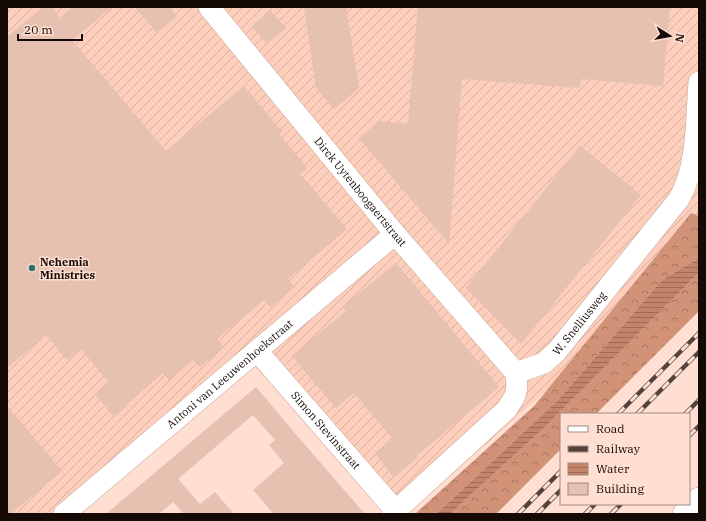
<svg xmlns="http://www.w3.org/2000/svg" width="706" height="521" font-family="'IBM Plex Serif',serif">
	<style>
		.industrial { fill: url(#industrial-furrows) }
		.forest { fill: url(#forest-crowns) }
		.water { fill: url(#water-rules) }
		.building { fill: #e6c0b0 }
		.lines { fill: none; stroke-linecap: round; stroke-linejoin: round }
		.minor-casing { stroke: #cba697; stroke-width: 22 }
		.minor { stroke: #fff; stroke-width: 21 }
		.rail-casing { stroke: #54433c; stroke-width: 4.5 }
		.rail { stroke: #fedfd2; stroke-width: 3; stroke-dasharray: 9; stroke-linecap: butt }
		.poi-dot { fill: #277271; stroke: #fedfd2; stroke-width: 1.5 }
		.labels { text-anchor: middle; stroke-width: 3; stroke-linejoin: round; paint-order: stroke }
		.street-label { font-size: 11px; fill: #160a06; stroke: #fedfd2 }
		.poi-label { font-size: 11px; font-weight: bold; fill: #160a06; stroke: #fedfd2; text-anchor: start }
	</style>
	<defs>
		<pattern id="industrial-furrows" width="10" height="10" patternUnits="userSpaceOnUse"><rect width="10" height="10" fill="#fccebb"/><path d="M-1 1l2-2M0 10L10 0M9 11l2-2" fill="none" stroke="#d7b09f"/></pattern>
		<pattern id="forest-crowns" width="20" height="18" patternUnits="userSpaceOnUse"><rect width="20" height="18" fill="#d19278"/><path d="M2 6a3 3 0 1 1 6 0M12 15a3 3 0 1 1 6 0" fill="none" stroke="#a97560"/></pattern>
		<pattern id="water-rules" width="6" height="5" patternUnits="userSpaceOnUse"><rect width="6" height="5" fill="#c2856a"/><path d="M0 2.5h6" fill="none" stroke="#9d6b55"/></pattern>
	</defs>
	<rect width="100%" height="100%" fill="#fedfd2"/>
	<polygon class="industrial" points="7,7 699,7 699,255 407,514 394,514 252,364 80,514 7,514"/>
	<g class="forest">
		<polygon points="691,213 699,216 699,258 662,280 558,400 436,514 415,514 534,406"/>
		<polygon points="699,273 699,311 596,414 561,414 561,449 496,514 450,514 543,429"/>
	</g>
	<polygon class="water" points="699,258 699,273 543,429 450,514 436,514 558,400 662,280"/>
	<g class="building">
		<polygon points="43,7 53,7 60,18 72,7 112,7 72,40 166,151 244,86 282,132 279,134 307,168 300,174 347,229 288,279 294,287 270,307 264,300 217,339 224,347 200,367 193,360 169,380 163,373 127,404 128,405 114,417 95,394 109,383 81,349 67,360 46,335 7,368 7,37"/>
		<polygon points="135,7 169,7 177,16 157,33"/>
		<polygon points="304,7 346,7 359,88 334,109 316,87"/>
		<polygon points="418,7 670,7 663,86 581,79 580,88 462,79 449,244 359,138 379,121 408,124"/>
		<polygon points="270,10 286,28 267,44 252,26"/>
		<polygon points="580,146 641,195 521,344 466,288"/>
		<polygon points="396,263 499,387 416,456 418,457 394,478 376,454 393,439 354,393 336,408 292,356 346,311 342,307"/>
		<polygon points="256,387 299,438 365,514 274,514 253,490 284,463 269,445 275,440 253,415 178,479 200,504 215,492 234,514 184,514 173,502 159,514 106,514"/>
		<polygon points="7,406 62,471 11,514 7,514"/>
	</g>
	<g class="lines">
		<defs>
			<g id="minor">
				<path id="s1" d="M209 7 395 234 516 373"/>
				<path id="s2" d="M257 351 395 510"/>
				<path id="s3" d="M516 373 544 363 557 351 679 199C698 166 696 120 699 82"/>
				<path id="s4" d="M64 514 395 234"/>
				<path d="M392 514 506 410C517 395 518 391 516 373"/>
				<polyline points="683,514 699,498"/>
			</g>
		</defs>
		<use href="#minor" class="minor-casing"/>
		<use href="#minor" class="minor"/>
		<defs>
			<g id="rail">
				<polyline points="618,414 699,333"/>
				<polyline points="637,414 699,352"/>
				<polyline points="685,414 699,400"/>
				<polyline points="689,436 699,426"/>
				<polyline points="518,514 561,471"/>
				<polyline points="537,514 561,490"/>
				<polyline points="585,514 595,504"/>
				<polyline points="611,514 621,504"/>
			</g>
		</defs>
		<use href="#rail" class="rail-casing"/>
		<use href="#rail" class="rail"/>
	</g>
	<circle class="poi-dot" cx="32" cy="268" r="4"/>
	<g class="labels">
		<g class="street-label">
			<text dy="4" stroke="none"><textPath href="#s1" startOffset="239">Dirck Uytenboogaertstraat</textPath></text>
			<text dy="4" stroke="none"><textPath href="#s3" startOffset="83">W. Snelliusweg</textPath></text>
			<text dy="4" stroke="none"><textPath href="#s4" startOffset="217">Antoni van Leeuwenhoekstraat</textPath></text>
			<text dy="4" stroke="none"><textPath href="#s2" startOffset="105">Simon Stevinstraat</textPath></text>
		</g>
		<g class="poi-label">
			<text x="40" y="266">Nehemia<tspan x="40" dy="13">Ministries</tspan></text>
		</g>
	</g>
	<rect width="706" height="521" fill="none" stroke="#160a06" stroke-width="16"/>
	<rect x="560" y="413" width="130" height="92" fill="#fedfd2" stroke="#a18a80"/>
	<rect x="568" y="426" width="20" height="6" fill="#ffffff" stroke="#a18a80"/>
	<text x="596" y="433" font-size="12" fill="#160a06">Road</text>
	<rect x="568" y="446" width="20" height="6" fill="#54433c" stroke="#a18a80"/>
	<text x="596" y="453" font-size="12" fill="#160a06">Railway</text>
	<rect x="568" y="463" width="20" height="12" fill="url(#water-rules)" stroke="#a18a80"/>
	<text x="596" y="473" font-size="12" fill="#160a06">Water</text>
	<rect x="568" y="483" width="20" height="12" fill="#e6c0b0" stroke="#a18a80"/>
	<text x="596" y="493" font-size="12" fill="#160a06">Building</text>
	<g transform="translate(670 36) rotate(101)" stroke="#fedfd2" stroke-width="3" paint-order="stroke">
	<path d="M0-3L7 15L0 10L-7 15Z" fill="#160a06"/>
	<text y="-6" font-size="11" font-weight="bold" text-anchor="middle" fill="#160a06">N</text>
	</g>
	<path d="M18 34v6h64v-6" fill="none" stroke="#160a06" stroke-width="2"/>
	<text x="24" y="34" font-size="12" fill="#160a06" stroke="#fedfd2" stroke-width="3" paint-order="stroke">20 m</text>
</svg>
